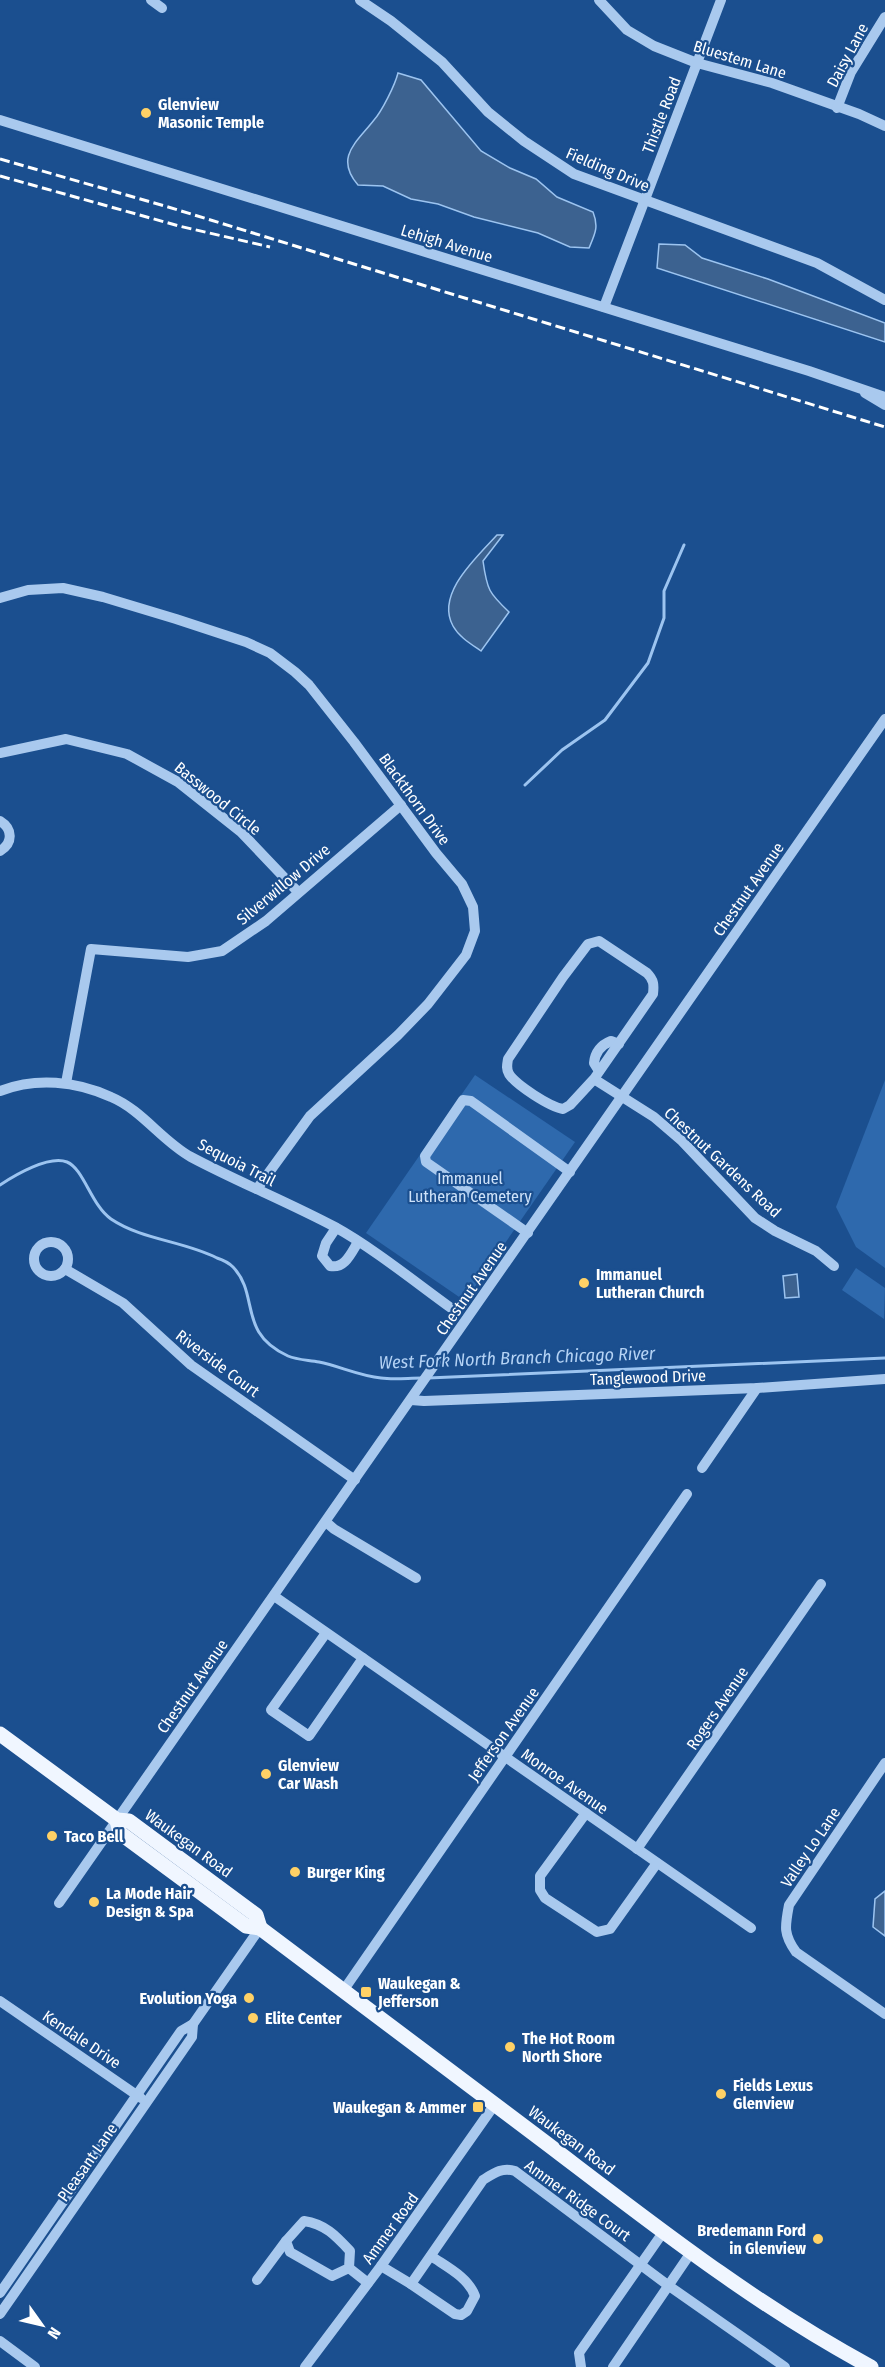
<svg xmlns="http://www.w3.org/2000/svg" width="885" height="2367" font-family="'Fira Sans Condensed',sans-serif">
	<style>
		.green { fill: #2e69ad }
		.water { fill: #3c6290; stroke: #9cc4f0; stroke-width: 1.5 }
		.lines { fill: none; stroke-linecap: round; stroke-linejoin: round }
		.stream { stroke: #9cc4f0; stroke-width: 3 }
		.minor { stroke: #a9c9ee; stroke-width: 10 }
		.major { stroke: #f0f6ff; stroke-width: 15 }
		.rail { stroke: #fff; stroke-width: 3; stroke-dasharray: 10 4.5; stroke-linecap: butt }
		.poi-dot { fill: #ffd166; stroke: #1b4f8f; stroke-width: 2 }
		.labels { text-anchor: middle; stroke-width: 4.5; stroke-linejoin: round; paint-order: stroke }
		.street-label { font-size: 16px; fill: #fff; stroke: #1b4f8f }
		.poi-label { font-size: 16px; font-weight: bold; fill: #fff; stroke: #1b4f8f; text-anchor: start }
		.park-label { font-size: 16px; fill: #cfe3fa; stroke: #1b4f8f }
		.water-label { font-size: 18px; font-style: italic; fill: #b5d3f5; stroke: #1b4f8f }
	</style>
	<rect width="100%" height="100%" fill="#1b4f8f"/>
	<g class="green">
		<polygon points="475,1075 575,1142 465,1301 366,1233"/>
		<polygon points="885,1080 885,1268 856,1247 836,1207"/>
		<polygon points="856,1268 885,1288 884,1319 842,1290"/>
	</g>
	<g class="water">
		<path d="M398 73 421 80 481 151 510 168 536 179 557 197 593 212C599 227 595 234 589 248L570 247 538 233 474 217 438 204 411 199 383 186 358 185C334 157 357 142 374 120 382 111 395 85 398 73Z"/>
		<polygon points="659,244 685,245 702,258 768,279 885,323 885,342 657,268"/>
		<path d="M497 535H503L483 561C487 590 489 593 509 612L481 651C471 644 459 637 453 626 435 594 477 557 497 535Z"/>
		<polygon points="797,1274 799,1297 785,1298 783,1276"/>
		<polygon points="885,1891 885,1936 873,1927 875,1899"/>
	</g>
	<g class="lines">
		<g class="stream">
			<polyline points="525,785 562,750 605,720 648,663 664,618 664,591 684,545"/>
			<path d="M0 1185C15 1175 49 1155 67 1162 84 1169 91 1205 111 1219 142 1240 184 1241 217 1258 223 1260 229 1263 233 1267 260 1295 237 1333 288 1356 297 1360 309 1360 319 1362 339 1366 360 1376 381 1378 394 1380 408 1378 422 1378"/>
			<polyline points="428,1378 885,1358"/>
		</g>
		<g class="minor">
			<polyline points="151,0 162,8"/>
			<polyline points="360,0 391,21 442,62 488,112 524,141 574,174 817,263 885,300"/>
			<polyline points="599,0 627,30 654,46 697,63 772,83 859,114 885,126"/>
			<polyline points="837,108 851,72 885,17"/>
			<polyline points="0,120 809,371 885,397"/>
			<polyline points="604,307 721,0"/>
			<polyline points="865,393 885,405"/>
			<polyline points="0,598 28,590 63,588 103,597 176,619 246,642 270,653 295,672 309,685 354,742 436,853 462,884 473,907 475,931 466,955 428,1004 398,1035 310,1116 257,1189"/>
			<polyline points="0,753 66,739 127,754 178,782 241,832 298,892"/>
			<path d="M0 821C13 829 13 843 0 851"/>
			<path d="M599 1071 594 1063C595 1053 601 1045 611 1041L619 1044"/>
			<path d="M594 1079 570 1105 563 1109C550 1107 516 1085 509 1074 506 1069 507 1065 508 1059L563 977 588 944 599 941 647 973C654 980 654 985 653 994L594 1079 654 1117 682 1141 755 1218 775 1231 816 1251 834 1266"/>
			<polyline points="66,1083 91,949 188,957 222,951 266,921 401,805"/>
			<path d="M0 1091C36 1077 76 1081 111 1097 142 1110 162 1141 191 1157 238 1182 288 1202 335 1227 373 1248 415 1282 451 1308"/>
			<path d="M336 1228 326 1243 322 1256 330 1266C345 1269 351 1253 358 1242"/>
			<polyline points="528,1233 426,1162 425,1156 463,1100 471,1101 570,1172"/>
			<circle cx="51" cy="1259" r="17"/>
			<polyline points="65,1269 123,1303 191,1365 355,1480"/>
			<polyline points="411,1400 424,1401 757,1388 885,1379"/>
			<polyline points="702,1468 757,1388"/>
			<polyline points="326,1522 334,1529 416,1578"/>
			<polyline points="274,1596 751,1928"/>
			<polyline points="326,1633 271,1710 309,1736 363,1658"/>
			<path d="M885 1763 789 1905C785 1926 783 1934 796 1952L885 2014"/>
			<polyline points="586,1813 540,1876 540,1890 545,1898 597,1932 610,1929 657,1863"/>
			<polyline points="637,1849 821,1584"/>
			<polyline points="59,1903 885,719"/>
			<polyline points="343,1991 687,1494"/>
			<polyline points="0,2001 141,2098"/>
			<path d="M381 2266 411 2284 483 2180C494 2173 502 2167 515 2171L669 2286 785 2367"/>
			<path d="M349 2268 350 2251C336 2236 325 2224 304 2221L286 2241 290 2252 332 2276 349 2268 368 2283"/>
			<polyline points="257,2280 286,2241"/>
			<path d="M411 2284 455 2314 461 2315 467 2311 475 2296C468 2277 447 2267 431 2256"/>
			<polyline points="0,2293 181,2031 193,2024 260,1928"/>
			<polyline points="0,2314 192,2037 193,2024"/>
			<polyline points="0,2341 35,2367"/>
			<polyline points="305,2367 381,2266 495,2104"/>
			<polyline points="581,2367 579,2353 664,2231"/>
			<polyline points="613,2367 692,2251"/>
		</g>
		<g class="major">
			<polyline points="0,1734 117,1820 129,1821 256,1915 260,1928"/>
			<path d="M117 1820 120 1833 246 1926 260 1928C355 2000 451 2071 546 2143 650 2222 755 2305 871 2367"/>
		</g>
		<g class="rail">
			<polyline points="0,159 165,206 885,427"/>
			<polyline points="0,176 179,226 270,247"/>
		</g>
	</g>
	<g class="poi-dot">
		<circle cx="146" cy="113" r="6"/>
		<circle cx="584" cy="1283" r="6"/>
		<circle cx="266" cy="1774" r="6"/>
		<circle cx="52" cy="1836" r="6"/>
		<circle cx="295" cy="1872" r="6"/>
		<circle cx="94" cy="1902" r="6"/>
		<rect x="360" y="1986" width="12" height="12" rx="3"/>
		<circle cx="249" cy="1998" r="6"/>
		<circle cx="253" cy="2018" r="6"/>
		<circle cx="510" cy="2047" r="6"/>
		<circle cx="721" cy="2094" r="6"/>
		<rect x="472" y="2101" width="12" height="12" rx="3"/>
		<circle cx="818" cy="2239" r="6"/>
	</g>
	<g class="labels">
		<g class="street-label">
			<text transform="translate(847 55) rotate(-62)" y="6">Daisy Lane</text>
			<text transform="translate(740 59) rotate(17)" y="6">Bluestem Lane</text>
			<text transform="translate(661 115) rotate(-69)" y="6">Thistle Road</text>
			<text transform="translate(608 169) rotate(23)" y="6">Fielding Drive</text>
			<text transform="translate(447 243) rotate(17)" y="6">Lehigh Avenue</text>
			<text transform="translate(218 798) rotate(39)" y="6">Basswood Circle</text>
			<text transform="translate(415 799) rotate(54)" y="6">Blackthorn Drive</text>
			<text transform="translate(283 884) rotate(-40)" y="6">Silverwillow Drive</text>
			<text transform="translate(748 889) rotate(-55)" y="6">Chestnut Avenue</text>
			<text transform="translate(237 1162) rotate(27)" y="6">Sequoia Trail</text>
			<text transform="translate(723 1162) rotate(43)" y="6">Chestnut Gardens Road</text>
			<text transform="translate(471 1288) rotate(-55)" y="6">Chestnut Avenue</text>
			<text transform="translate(218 1363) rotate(37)" y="6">Riverside Court</text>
			<text transform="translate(648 1377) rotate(-2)" y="6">Tanglewood Drive</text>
			<text transform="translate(192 1686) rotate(-55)" y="6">Chestnut Avenue</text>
			<text transform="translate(717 1708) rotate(-56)" y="6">Rogers Avenue</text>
			<text transform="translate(503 1734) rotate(-55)" y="6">Jefferson Avenue</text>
			<text transform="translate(565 1781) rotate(35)" y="6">Monroe Avenue</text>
			<text transform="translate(189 1843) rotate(36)" y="6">Waukegan Road</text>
			<text transform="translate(810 1847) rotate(-56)" y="6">Valley Lo Lane</text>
			<text transform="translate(82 2039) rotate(34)" y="6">Kendale Drive</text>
			<text transform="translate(572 2140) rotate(37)" y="6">Waukegan Road</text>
			<text transform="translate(87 2162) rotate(-55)" y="6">Pleasant Lane</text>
			<text transform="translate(578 2200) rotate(36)" y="6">Ammer Ridge Court</text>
			<text transform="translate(390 2228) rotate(-54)" y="6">Ammer Road</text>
		</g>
		<g class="poi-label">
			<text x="158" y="110">Glenview<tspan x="158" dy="18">Masonic Temple</tspan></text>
			<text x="596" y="1280">Immanuel<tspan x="596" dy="18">Lutheran Church</tspan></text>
			<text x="278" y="1771">Glenview<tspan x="278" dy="18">Car Wash</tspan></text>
			<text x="64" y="1842">Taco Bell</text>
			<text x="307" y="1878">Burger King</text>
			<text x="106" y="1899">La Mode Hair<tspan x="106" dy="18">Design &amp; Spa</tspan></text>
			<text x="378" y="1989">Waukegan &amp;<tspan x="378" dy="18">Jefferson</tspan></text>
			<text x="237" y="2004" text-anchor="end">Evolution Yoga</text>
			<text x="265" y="2024">Elite Center</text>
			<text x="522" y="2044">The Hot Room<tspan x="522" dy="18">North Shore</tspan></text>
			<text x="733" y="2091">Fields Lexus<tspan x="733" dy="18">Glenview</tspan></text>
			<text x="466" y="2113" text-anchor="end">Waukegan &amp; Ammer</text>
			<text x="806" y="2236" text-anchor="end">Bredemann Ford<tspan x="806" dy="18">in Glenview</tspan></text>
		</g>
		<g class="park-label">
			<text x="470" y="1184">Immanuel<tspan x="470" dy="18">Lutheran Cemetery</tspan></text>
		</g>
		<g class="water-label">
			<text transform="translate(517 1358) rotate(-2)" y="6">West Fork North Branch Chicago River</text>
		</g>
	</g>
	<g transform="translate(42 2325) rotate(124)" stroke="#1b4f8f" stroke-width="4.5" paint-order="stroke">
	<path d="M0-4.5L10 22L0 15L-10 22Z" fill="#ffffff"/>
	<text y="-9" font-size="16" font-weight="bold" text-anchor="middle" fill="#ffffff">N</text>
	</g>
</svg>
